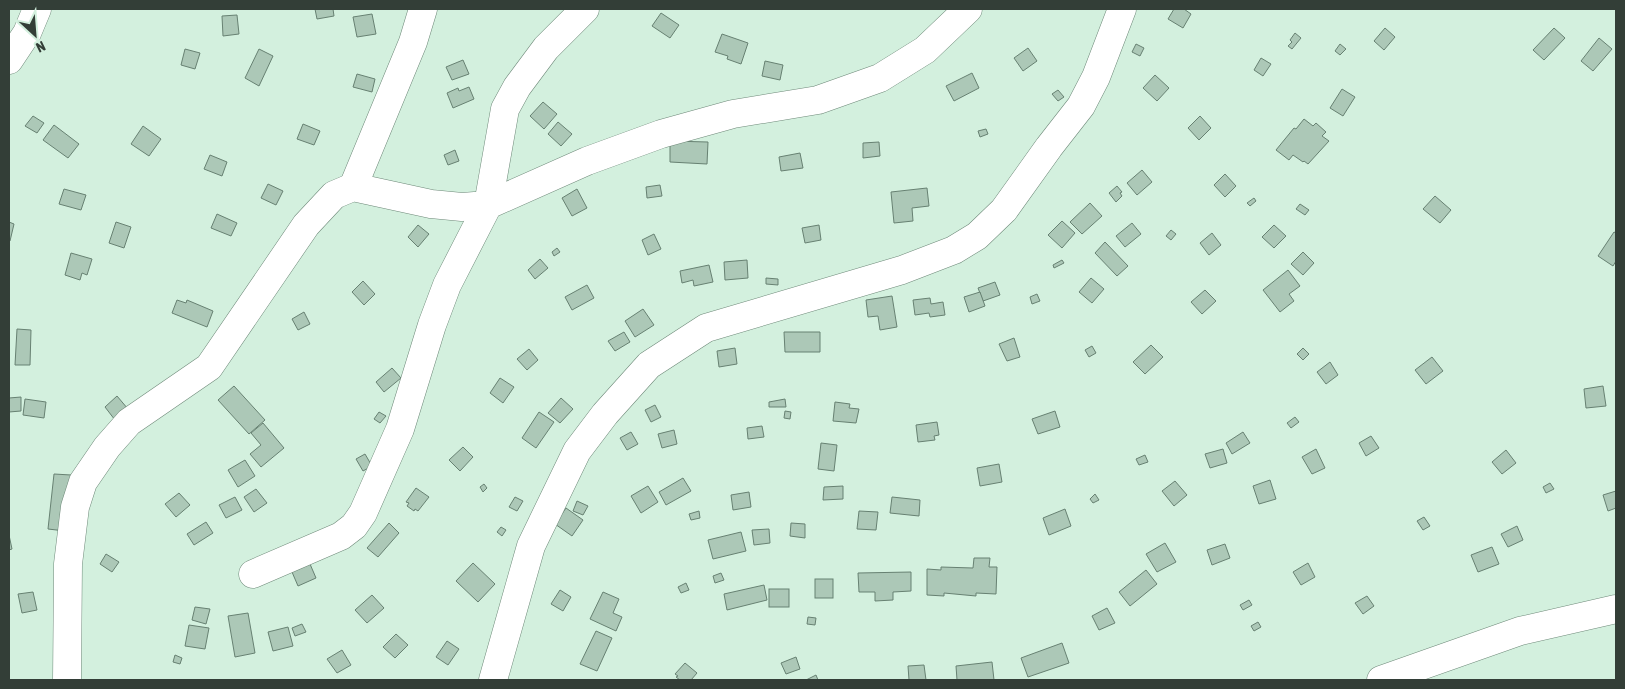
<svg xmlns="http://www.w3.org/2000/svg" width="1625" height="689" font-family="'Asap Condensed',sans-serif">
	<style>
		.building { fill: #acc8b7; stroke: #678172 }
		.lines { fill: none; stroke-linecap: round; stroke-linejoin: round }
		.street-casing { stroke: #6e8979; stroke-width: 29 }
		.street { stroke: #fff; stroke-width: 28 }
	</style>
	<rect width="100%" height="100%" fill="#d3f0de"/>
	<g class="building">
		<polygon points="315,9 333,9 334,16 317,19"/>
		<polygon points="1174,9 1184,9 1191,14 1183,28 1168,19"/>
		<polygon points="661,13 679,25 670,38 652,26"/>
		<polygon points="372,14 376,34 357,37 353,17"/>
		<polygon points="237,15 239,34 223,36 222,16"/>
		<polygon points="1385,28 1395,37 1384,50 1374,41"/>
		<polygon points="1554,28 1565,38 1544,60 1533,50"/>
		<polygon points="1295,33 1301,38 1292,49 1288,46 1292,42 1290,40"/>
		<polygon points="722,34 748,43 741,64 727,59 728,56 715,52"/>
		<polygon points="1599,38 1612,49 1593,71 1581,61"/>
		<polygon points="1136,44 1144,48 1140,56 1132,52"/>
		<polygon points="1340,44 1346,49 1340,55 1335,51"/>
		<polygon points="1028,48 1037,61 1023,71 1014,58"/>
		<polygon points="185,49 200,53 195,69 181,65"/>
		<polygon points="259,49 273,56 259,86 245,78"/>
		<polygon points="1261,58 1271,64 1263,76 1254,70"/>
		<polygon points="463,60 469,74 452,80 446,67"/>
		<polygon points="765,61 783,65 780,80 762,76"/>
		<polygon points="972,73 979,88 954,101 946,86"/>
		<polygon points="357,74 375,79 372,92 353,87"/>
		<polygon points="1155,75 1169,88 1157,101 1143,88"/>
		<polygon points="469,87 474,99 453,108 447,93 458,88 459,91"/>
		<polygon points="1342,89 1355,97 1343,116 1330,108"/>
		<polygon points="1058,90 1064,97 1058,101 1052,94"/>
		<polygon points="543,102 557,114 544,129 530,116"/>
		<polygon points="33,116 44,123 37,133 25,126"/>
		<polygon points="1200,116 1211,128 1199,140 1188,128"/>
		<polygon points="1304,119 1313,126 1316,123 1326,132 1322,136 1329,141 1308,164 1304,161 1303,162 1293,155 1289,160 1276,150 1294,128 1296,129"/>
		<polygon points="558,122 572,134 561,146 548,134"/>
		<polygon points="303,124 320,131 314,145 297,139"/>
		<polygon points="54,125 79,144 68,158 43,140"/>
		<polygon points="143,126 161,139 149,156 131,144"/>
		<polygon points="986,129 988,134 980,137 978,131"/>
		<polygon points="670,141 708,142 707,164 670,162"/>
		<polygon points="879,142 880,156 863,158 863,143"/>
		<polygon points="455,150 459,161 448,165 444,155"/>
		<polygon points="800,153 803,168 781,171 779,157"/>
		<polygon points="210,155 227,162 222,176 204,169"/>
		<polygon points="1142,170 1152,182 1137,195 1127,183"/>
		<polygon points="1225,174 1236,186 1225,197 1214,185"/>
		<polygon points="268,184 283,191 276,205 261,198"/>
		<polygon points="660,185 662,196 647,198 646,187"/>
		<polygon points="1117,186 1122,192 1120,193 1122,196 1116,202 1109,193"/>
		<polygon points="927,188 929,206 912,208 913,221 894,223 891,192"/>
		<polygon points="64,189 86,195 81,210 59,204"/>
		<polygon points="577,189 587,208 572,216 562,198"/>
		<polygon points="1435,196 1451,210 1440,223 1423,209"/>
		<polygon points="1254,198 1256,201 1250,206 1247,203"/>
		<polygon points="1090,203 1102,216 1082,234 1070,222"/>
		<polygon points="1300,204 1309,210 1305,215 1296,209"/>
		<polygon points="217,214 237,223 231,236 211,228"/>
		<polygon points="1062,221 1075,233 1062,248 1048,235"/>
		<polygon points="9,222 14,224 10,241 9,240"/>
		<polygon points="116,222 131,227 124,248 109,243"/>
		<polygon points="1132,223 1141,234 1125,247 1116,236"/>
		<polygon points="418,225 429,234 418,247 408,237"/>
		<polygon points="819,225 821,240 805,243 802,228"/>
		<polygon points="1274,225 1286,236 1274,248 1262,237"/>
		<polygon points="1171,230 1176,234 1171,240 1166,236"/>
		<polygon points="1614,232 1616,233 1616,261 1613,266 1598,256"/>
		<polygon points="1212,233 1221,245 1209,255 1200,243"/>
		<polygon points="654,234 661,249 648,255 642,240"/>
		<polygon points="1105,242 1128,266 1117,276 1095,253"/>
		<polygon points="557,248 560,252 554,256 552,252"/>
		<polygon points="1303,252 1314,263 1303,275 1291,264"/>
		<polygon points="71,253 92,259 87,275 82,273 80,280 65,275"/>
		<polygon points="540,259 548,268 535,279 528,270"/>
		<polygon points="747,260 748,278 725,280 724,262"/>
		<polygon points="1062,260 1064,263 1054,268 1053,265"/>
		<polygon points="709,265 713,282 694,286 693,280 682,283 680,271"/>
		<polygon points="1288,270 1300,286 1289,294 1294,301 1280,312 1263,290"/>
		<polygon points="766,278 778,279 778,285 766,284"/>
		<polygon points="1091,278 1104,289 1092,303 1079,292"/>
		<polygon points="363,281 375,294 364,305 352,292"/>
		<polygon points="995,282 1000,295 983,301 978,288"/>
		<polygon points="587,285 594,298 572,310 565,297"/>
		<polygon points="1205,290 1216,301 1202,314 1191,302"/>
		<polygon points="980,292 985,306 969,312 964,297"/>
		<polygon points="1037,294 1040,301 1032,304 1030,297"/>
		<polygon points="892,296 897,327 880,330 878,316 868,317 866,300"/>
		<polygon points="930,298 931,304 943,302 945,315 930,317 929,313 915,315 913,300"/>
		<polygon points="177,300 186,303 187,300 213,311 207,327 172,313"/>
		<polygon points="643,309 654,325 635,337 625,321"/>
		<polygon points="304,312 310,324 298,330 292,319"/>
		<polygon points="17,329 31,330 30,365 15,365"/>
		<polygon points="624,332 630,342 615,351 608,341"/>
		<polygon points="784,332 820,332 820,352 785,352"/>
		<polygon points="1014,338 1020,357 1007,361 999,344"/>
		<polygon points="1151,345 1163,357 1145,374 1133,362"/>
		<polygon points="1092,346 1096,353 1089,357 1085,350"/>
		<polygon points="735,348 737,364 719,367 717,351"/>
		<polygon points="1303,348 1309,354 1303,360 1297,354"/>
		<polygon points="529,349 538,360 527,370 517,359"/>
		<polygon points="1432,357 1443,371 1426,384 1415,370"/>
		<polygon points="1330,362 1338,375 1326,384 1317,372"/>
		<polygon points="392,368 401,378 384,392 376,382"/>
		<polygon points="500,378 514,387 503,403 490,393"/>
		<polygon points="234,386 265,420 249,434 218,400"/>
		<polygon points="1603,386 1606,406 1586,408 1584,389"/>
		<polygon points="117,396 128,409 115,420 105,407"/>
		<polygon points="21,397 21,411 9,412 9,398"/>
		<polygon points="561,398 573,409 560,423 548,413"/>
		<polygon points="25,399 46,402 44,418 23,415"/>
		<polygon points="785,399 786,407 769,407 769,402"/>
		<polygon points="835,402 850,404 849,408 859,409 856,423 833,421"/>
		<polygon points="655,405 661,417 651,422 645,410"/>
		<polygon points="785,411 791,412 790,419 784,418"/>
		<polygon points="1055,411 1060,427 1038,434 1032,419"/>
		<polygon points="379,412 386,416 380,423 374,419"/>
		<polygon points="539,412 554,422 536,448 522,438"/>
		<polygon points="1295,417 1299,422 1291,428 1287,423"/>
		<polygon points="937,422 939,435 934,436 935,440 918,442 916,425"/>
		<polygon points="263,423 284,448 261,467 250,454 261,445 251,433"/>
		<polygon points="762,426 764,437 748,439 747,428"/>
		<polygon points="674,430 677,444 662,448 658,434"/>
		<polygon points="631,432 638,444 627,450 620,438"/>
		<polygon points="1243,432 1250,443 1232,454 1226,443"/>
		<polygon points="1371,436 1379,448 1366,456 1359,443"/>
		<polygon points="821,443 837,445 834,471 818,469"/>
		<polygon points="463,447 473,457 460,471 449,460"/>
		<polygon points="1223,449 1227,463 1210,468 1205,454"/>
		<polygon points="1316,449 1325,468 1312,474 1302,457"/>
		<polygon points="1506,450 1516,463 1502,474 1492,462"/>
		<polygon points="365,454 372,466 363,471 356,459"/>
		<polygon points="1145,455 1148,462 1139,465 1136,459"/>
		<polygon points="245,460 255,476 238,487 228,470"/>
		<polygon points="999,464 1002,482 980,486 977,468"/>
		<polygon points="54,474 71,475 65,531 48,529"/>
		<polygon points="683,478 691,491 666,505 659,492"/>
		<polygon points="1270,480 1276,499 1259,504 1253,486"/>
		<polygon points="1175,481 1187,495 1174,506 1162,491"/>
		<polygon points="1550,483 1554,489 1546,493 1543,487"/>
		<polygon points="484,484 487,488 483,492 480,487"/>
		<polygon points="648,486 658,502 641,513 631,496"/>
		<polygon points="843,486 843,499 823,500 824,487"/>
		<polygon points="416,488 429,497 418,511 415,509 414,511 407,506 409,503 406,502"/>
		<polygon points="256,489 267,503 254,512 244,497"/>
		<polygon points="1616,491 1616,508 1608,511 1603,495"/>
		<polygon points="749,492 751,507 733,510 731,495"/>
		<polygon points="179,493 190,505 176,517 165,504"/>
		<polygon points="1095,494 1099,500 1093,503 1090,499"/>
		<polygon points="235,497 242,510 226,518 219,505"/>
		<polygon points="515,497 523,501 517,511 509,507"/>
		<polygon points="892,497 920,500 919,516 890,513"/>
		<polygon points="577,501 588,506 583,515 573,511"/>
		<polygon points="566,508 583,520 572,536 555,524"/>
		<polygon points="1065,509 1071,526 1049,535 1043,518"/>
		<polygon points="699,511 700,518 691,520 689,514"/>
		<polygon points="859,511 878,512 876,530 857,529"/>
		<polygon points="1424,517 1430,526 1423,530 1417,521"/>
		<polygon points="206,522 213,533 194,545 187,534"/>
		<polygon points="389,523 399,533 378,557 367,548"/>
		<polygon points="791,523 805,524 805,538 790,536"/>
		<polygon points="1517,526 1523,540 1508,547 1501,534"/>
		<polygon points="501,527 506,530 502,536 497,532"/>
		<polygon points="769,529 770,543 754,545 752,530"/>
		<polygon points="741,532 746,551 713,559 708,540"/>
		<polygon points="9,535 12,549 9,550"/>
		<polygon points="1165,543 1176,562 1157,572 1146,554"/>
		<polygon points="1225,544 1230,558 1212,565 1207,550"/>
		<polygon points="1492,547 1499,564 1478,572 1471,555"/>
		<polygon points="106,554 119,562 112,572 100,564"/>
		<polygon points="974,558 990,558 989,567 997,567 996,594 976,593 976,596 944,593 944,596 927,595 927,569 941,570 941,567 973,568"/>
		<polygon points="473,563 495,584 478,602 456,581"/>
		<polygon points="1308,563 1315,577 1301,585 1293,572"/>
		<polygon points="310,564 316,578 298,586 292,572"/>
		<polygon points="1146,570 1157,584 1130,606 1119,592"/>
		<polygon points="911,572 911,591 893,592 893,600 875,601 875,592 859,592 858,573"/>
		<polygon points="721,573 724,580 715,583 713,576"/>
		<rect x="815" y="579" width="18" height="19"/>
		<polygon points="686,583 689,590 681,593 678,587"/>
		<polygon points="764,585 767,600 727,610 724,594"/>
		<rect x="769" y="589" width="20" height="18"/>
		<polygon points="560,590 571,597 563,611 551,604"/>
		<polygon points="33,592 37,610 22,613 18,594"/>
		<polygon points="603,592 619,599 613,613 622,617 616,631 590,619"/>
		<polygon points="372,595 384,608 367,623 355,610"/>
		<polygon points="1367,596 1374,606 1363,614 1355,603"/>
		<polygon points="1249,600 1252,605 1243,610 1240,605"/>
		<polygon points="195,607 210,609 206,624 192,620"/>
		<polygon points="1107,608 1115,623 1099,630 1092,616"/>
		<polygon points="248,613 255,653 235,657 228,616"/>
		<polygon points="808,617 816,618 815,625 807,624"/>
		<polygon points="1258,622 1261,627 1254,631 1251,626"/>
		<polygon points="302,624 306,632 295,636 292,628"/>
		<polygon points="189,625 209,628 205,649 185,646"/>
		<polygon points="288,627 293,646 273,651 268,632"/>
		<polygon points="596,631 612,638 597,671 580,664"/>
		<polygon points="396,634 408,645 395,658 383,647"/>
		<polygon points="447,641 459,649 448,665 436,657"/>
		<polygon points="1062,643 1069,663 1028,677 1021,658"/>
		<polygon points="342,650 351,665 337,673 327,659"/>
		<polygon points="175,655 182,658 180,664 173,662"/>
		<polygon points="796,657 800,669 786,674 781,663"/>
		<polygon points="992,662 994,680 957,680 956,666"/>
		<polygon points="685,663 697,673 691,680 680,680 676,677 678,676 675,674"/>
		<polygon points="924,665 926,680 909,680 908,666"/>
		<polygon points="816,675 818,680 806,680"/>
	</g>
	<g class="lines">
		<defs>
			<g id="street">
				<polyline points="9,60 27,33 37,9"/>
				<polyline points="353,187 413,42 423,9"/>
				<polyline points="253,574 341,536 354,526 363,513 400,429 432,325 447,285 488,205 587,161 661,134 733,114 818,100 880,78 925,50 968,9"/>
				<polyline points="67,680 68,564 75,507 83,482 107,447 129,422 209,367 306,225 334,195 353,187 431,204 462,207 488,205 505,109 517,87 546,48 585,9"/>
				<polyline points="493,680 531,546 577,451 605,414 649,365 706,328 902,270 954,250 977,236 1004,210 1049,147 1081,106 1096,77 1122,9"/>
				<polyline points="1381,680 1520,631 1616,609"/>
			</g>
		</defs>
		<use href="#street" class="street-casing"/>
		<use href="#street" class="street"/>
	</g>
	<rect width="1625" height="689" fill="none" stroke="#333e37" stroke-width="20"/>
	<g transform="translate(35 35) rotate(154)" stroke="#d3f0de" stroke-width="4" paint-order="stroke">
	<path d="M0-4L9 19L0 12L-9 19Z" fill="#333e37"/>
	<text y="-8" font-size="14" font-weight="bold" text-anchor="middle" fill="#333e37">N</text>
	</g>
</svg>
